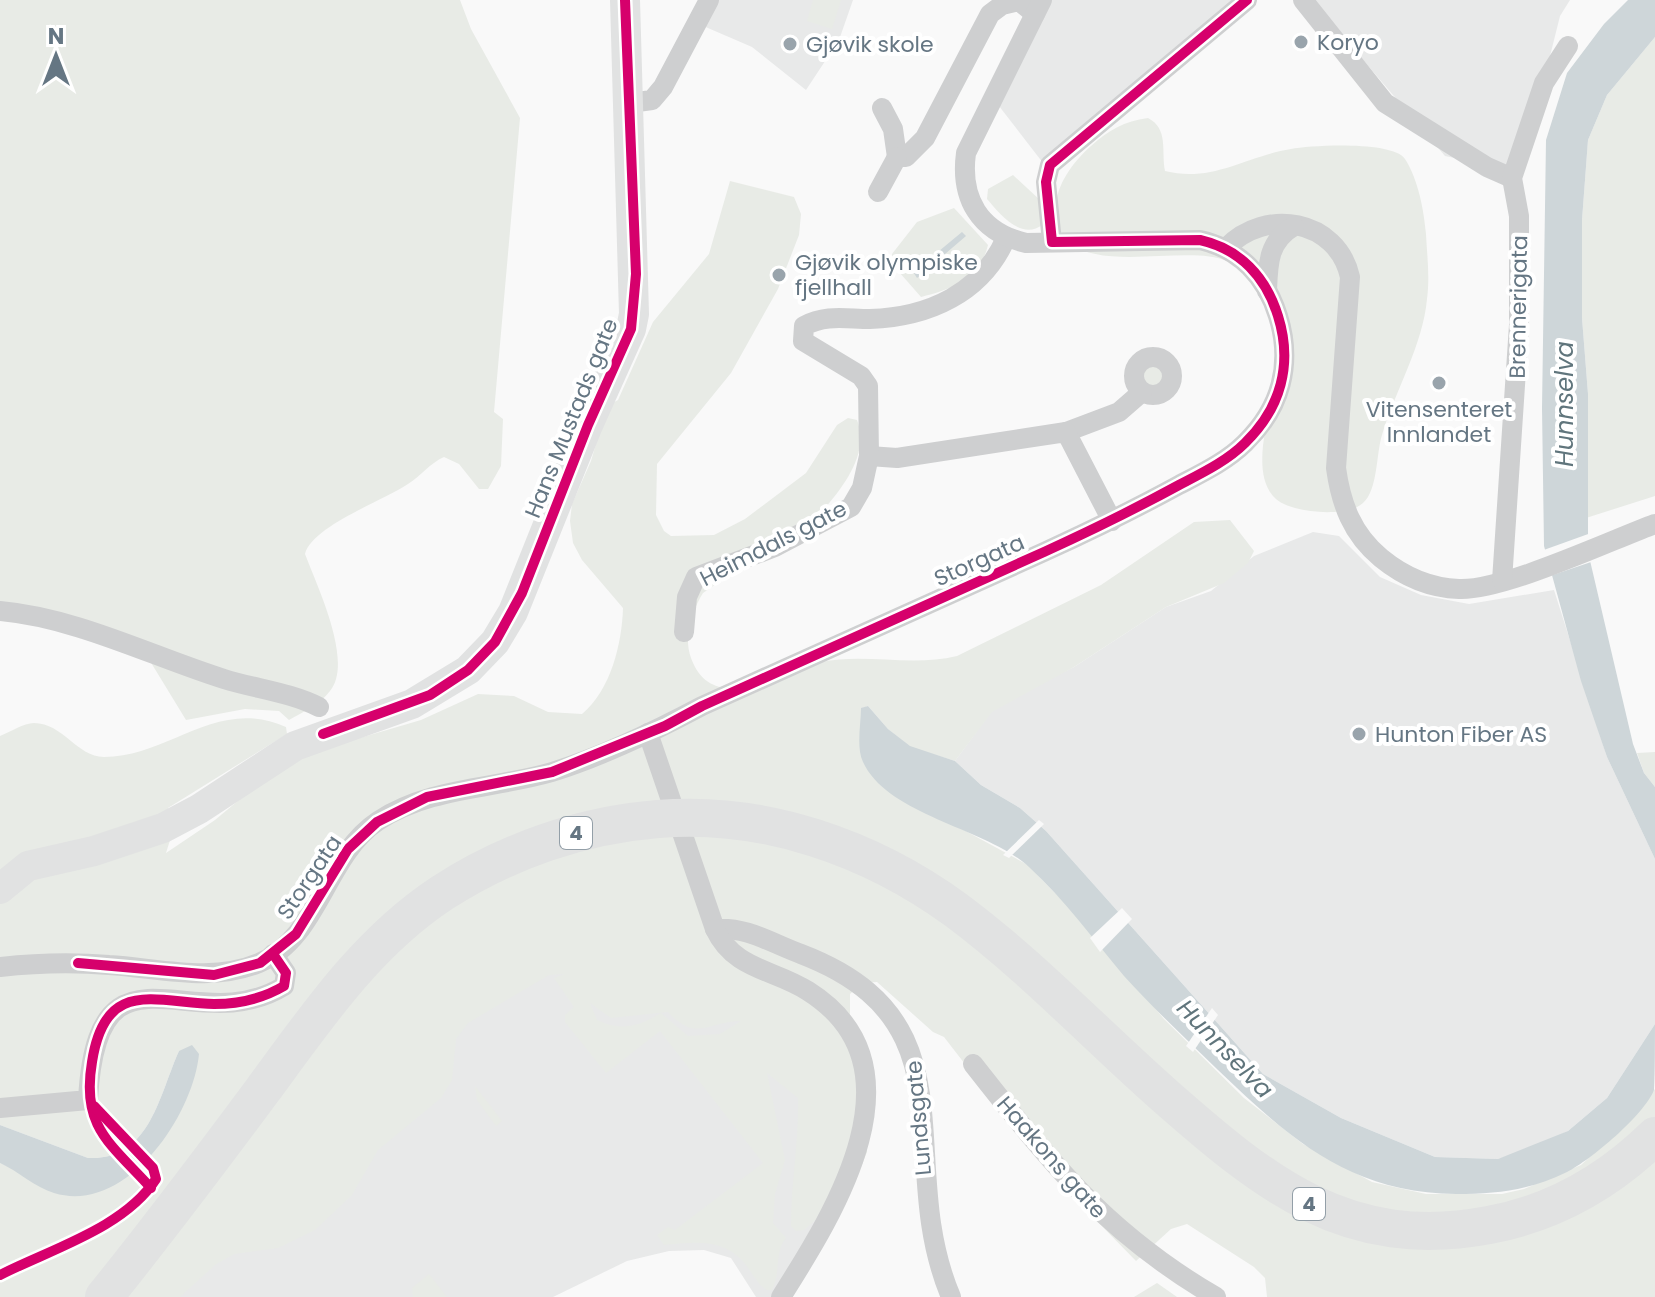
<svg xmlns="http://www.w3.org/2000/svg" width="1655" height="1297" font-family="Poppins,sans-serif">
	<style>
		.built { fill: #e8e9e9 }
		.green { fill: #e8ebe6; fill-rule: evenodd }
		.water { fill: #ced6d9 }
		.pier { fill: #f9f9f9 }
		.lines { fill: none; stroke-linecap: round; stroke-linejoin: round }
		.street { stroke: #cecfd0; stroke-width: 20 }
		.secondary { stroke: #e1e2e2; stroke-width: 30 }
		.highway { stroke: #e1e2e2; stroke-width: 38 }
		.cycleway-casing { stroke: #fff; stroke-width: 15 }
		.cycleway { stroke: #d6006c; stroke-width: 10 }
		.poi-dot { fill: #99a4ac; stroke: #fff; stroke-width: 3 }
		.labels { text-anchor: middle; stroke-width: 8; stroke-linejoin: round; paint-order: stroke }
		.shield { fill: #fff; stroke: #939fa8; stroke-width: 2 }
		.shield-label { font-size: 20px; font-weight: bold; fill: #657683 }
		.poi-label { font-size: 22px; fill: #657683; stroke: #fff; text-anchor: start }
		.street-label { font-size: 22px; fill: #657683; stroke: #fff }
		.water-label { font-size: 24px; font-style: italic; fill: #60757c; stroke: #fff }
	</style>
	<rect width="100%" height="100%" fill="#f9f9f9"/>
	<g class="built">
		<polygon points="715,0 853,0 839,40 806,90 752,47 701,25"/>
		<polygon points="1041,0 1240,0 1050,172 992,97"/>
		<polygon points="1312,0 1570,0 1560,16 1521,172 1445,156"/>
		<polygon points="1313,532 1339,536 1380,577 1421,595 1469,604 1554,590 1607,757 1655,859 1655,1024 1607,1098 1568,1131 1528,1150 1498,1159 1435,1157 1341,1118 1263,1074 1046,831 1020,808 981,785 955,761 991,712 1024,691 1074,667 1166,607 1211,591 1254,556"/>
		<polygon points="685,916 865,1122 781,1297 756,1297 731,1258 704,1250 669,1251 627,1261 553,1297 160,1297 544,948"/>
	</g>
	<g class="green">
		<path d="M0 0H460L471 29 520 118 494 412 503 419 501 466 488 489H479L459 464 444 457C430 463 421 476 408 484 383 501 312 526 305 554 317 586 354 662 330 691 320 704 303 712 289 720L279 711 245 709 186 720 150 661 0 608Z"/>
		<polygon points="813,0 841,0 832,29 807,21"/>
		<polygon points="1655,37 1655,496 1586,518 1588,394 1582,318 1582,220 1588,140 1607,95"/>
		<path d="M1148 118C1169 129 1161 151 1165 171 1212 183 1246 156 1291 149 1313 145 1393 141 1405 159 1418 179 1424 210 1426 234 1427 255 1430 277 1427 299 1423 345 1395 391 1382 435 1376 454 1378 490 1363 503 1347 518 1291 513 1276 499 1247 473 1272 407 1278 374 1280 357 1274 319 1266 304 1258 286 1245 269 1227 261 1182 241 1061 286 1056 213 1054 187 1072 163 1091 146 1109 130 1124 121 1148 118Z"/>
		<path d="M1013 175 1040 200 1043 224C1022 242 1000 214 987 199L988 189Z"/>
		<path d="M730 181 794 197 801 214 799 235 778 289 731 373 657 464 656 515 664 531 671 536 714 535 745 519 806 473 837 425 848 418 857 420C870 454 843 487 822 512L703 593C692 611 683 636 691 658 713 719 782 670 821 662 865 653 912 667 957 656L1101 585 1194 522 1230 520 1254 551 1248 563 1224 583 1166 607 1074 667 992 712 955 761 910 747 888 729 868 706 861 709 863 762 962 829 1028 865 1078 917 1164 1019 1244 1098 1303 1144 1372 1182 1426 1194H1502L1524 1189 1581 1165 1630 1120 1655 1089V1297H1267L1265 1278 1254 1267 1187 1224 1171 1229 1136 1261 1047 1170 944 1037 933 1032 877 982 862 983 850 994V1026L865 1096 867 1152 861 1167 827 1210 804 1230 796 1231 791 1226C791 1183 799 1141 798 1098L767 1073 785 1160 775 1194 773 1223 786 1238C774 1251 781 1274 772 1290H767C757 1284 753 1274 746 1265 725 1238 695 1242 664 1245L657 1235 668 1227 675 1230 763 1163 660 1031 606 1073 565 1022V1015L574 1007 554 978 564 974 549 975 468 1023 456 1039 452 1080 441 1098 378 1150 352 1195 315 1230 278 1248 234 1254 215 1265 180 1297H0V1163L18 1171 139 1168 183 1105 179 1051C159 1095 150 1161 88 1158L0 1125V736C10 732 24 723 34 723 63 723 77 757 104 757 169 757 217 696 286 727L287 734 168 808 171 837 166 853 215 820 288 759 421 720 478 694 514 696 548 712 582 714C611 690 622 643 623 608L582 560 573 543 570 521 572 504 591 461 607 406 618 400 653 322 709 254ZM590 1003 611 1018 668 1012C697 1043 708 1021 741 1021L720 1034 688 1036 661 1013C639 1026 622 1032 597 1020Z"/>
		<path d="M954 208 988 245C980 279 952 289 921 297L893 265 892 254 917 222Z"/>
		<circle cx="1153" cy="375" r="12"/>
		<polygon points="1655,752 1655,787 1644,773 1637,753"/>
		<polygon points="475,1086 502,1121 496,1126 477,1100"/>
		<polygon points="429,1274 447,1297 413,1297 412,1288"/>
		<polygon points="1157,1283 1177,1297 1134,1297"/>
	</g>
	<g class="water">
		<polygon points="1628,0 1655,0 1655,37 1607,95 1588,140 1582,220 1582,318 1588,394 1588,552 1633,744 1644,773 1655,787 1655,859 1607,757 1581,681 1544,546 1542,408 1546,140 1567,73 1604,24"/>
		<polygon points="962,232 966,236 917,278 912,270 915,271"/>
		<path d="M868 706 888 729 910 746 955 761 981 785 1020 808 1046 831 1263 1074 1341 1118 1435 1157 1498 1159 1568 1131 1607 1098 1655 1024C1655 1039 1655 1078 1654 1090 1644 1115 1591 1160 1567 1172 1530 1190 1497 1194 1456 1194 1350 1193 1290 1139 1218 1070 1186 1039 1154 1009 1124 976 1093 939 1065 900 1029 867 987 828 888 816 863 762 856 747 861 724 861 708Z"/>
		<path d="M192 1045 199 1054C193 1116 126 1215 54 1193 36 1188 18 1171 0 1163V1125L88 1158C150 1161 159 1095 179 1051Z"/>
	</g>
	<g class="pier">
		<polygon points="1591,533 1594,561 1547,577 1541,551"/>
		<polygon points="1039,820 1044,824 1009,858 1003,855"/>
		<polygon points="1122,908 1132,919 1100,952 1090,938"/>
		<polygon points="1212,1008 1218,1015 1193,1052 1186,1046"/>
		<polygon points="118,1147 142,1172 135,1177 109,1151"/>
	</g>
	<g class="lines">
		<g class="street">
			<polyline points="1303,0 1385,103 1487,167 1512,178"/>
			<polyline points="630,103 652,100 663,87 709,0"/>
			<polyline points="882,108 893,129 897,157 906,157 925,138 990,14 1002,5 1019,1 1035,14"/>
			<polyline points="878,192 897,157"/>
			<polyline points="1052,242 1046,182 1050,165 1247,0"/>
			<path d="M1226 248C1265 207 1337 219 1350 277L1336 468C1341 504 1352 534 1381 558 1403 576 1430 588 1459 589 1503 591 1609 541 1655 524"/>
			<path d="M1267 291C1268 264 1268 241 1294 226"/>
			<circle cx="1153" cy="376" r="19"/>
			<polyline points="1066,432 1119,412 1142,392"/>
			<polyline points="869,456 897,458 1066,432 1112,521"/>
			<polyline points="1502,581 1519,325 1519,216 1512,178 1544,83 1568,46"/>
			<path d="M0 611C77 618 151 656 224 679 256 689 289 692 319 707"/>
			<path d="M684 632 687 597 696 577 775 547 851 507 862 488 869 456 868 386 861 376 803 341 804 326C826 314 846 319 870 319 929 317 982 293 1006 238"/>
			<path d="M648 733 715 929C746 926 773 944 801 954 979 1022 892 1158 951 1297"/>
			<path d="M715 929C734 970 774 969 808 991 927 1066 835 1212 781 1297"/>
			<path d="M0 967C36 963 73 962 109 965 159 968 211 983 259 963 319 938 325 856 378 821 430 787 494 789 552 772 603 756 655 731 702 706 816 655 930 604 1044 552 1090 531 1135 509 1179 485 1202 473 1227 461 1245 443 1281 408 1293 364 1278 316 1266 277 1240 249 1200 240L1026 243C979 232 960 198 966 153L1042 0"/>
			<path d="M973 1064C1050 1162 1106 1233 1216 1297"/>
			<path d="M0 1108 88 1100C97 926 193 1042 284 986L286 973 273 954"/>
		</g>
		<polyline class="secondary" points="0,889 28,866 94,851 163,828 199,809 295,746 412,704 468,670 495,642 513,612 588,425 631,329 634,314 625,0"/>
		<path class="highway" d="M104 1297C158 1230 210 1161 262 1091 315 1019 366 943 442 893 507 851 582 825 658 819 764 810 871 848 956 910 1030 965 1095 1034 1164 1095 1264 1183 1347 1252 1489 1225 1554 1213 1608 1182 1655 1136"/>
		<defs>
			<g id="cycleway">
				<polyline points="323,734 430,695 468,670 495,642 522,593 588,425 631,329 636,274 625,0"/>
				<path d="M78 963 214 975 260 963 296 934 348 849 377 822 427 797 552 772 665 726 702 706C816 655 930 604 1044 552 1090 531 1135 509 1179 485 1202 473 1227 461 1245 443 1281 408 1293 364 1278 316 1266 277 1240 249 1200 240L1052 242 1046 182 1050 165 1247 0"/>
				<path d="M151 1188C110 1143 81 1127 92 1062 105 978 153 1002 214 1004 240 1004 262 999 284 986L286 973 273 954"/>
				<path d="M0 1275C51 1249 124 1228 156 1179L153 1168 94 1106"/>
			</g>
		</defs>
		<use href="#cycleway" class="cycleway-casing"/>
		<use href="#cycleway" class="cycleway"/>
	</g>
	<g class="poi-dot">
		<circle cx="1301" cy="42" r="8"/>
		<circle cx="790" cy="44" r="8"/>
		<circle cx="779" cy="275" r="8"/>
		<circle cx="1439" cy="383" r="8"/>
		<circle cx="1359" cy="734" r="8"/>
	</g>
	<g class="labels">
		<g class="shield">
			<rect x="560" y="817" width="32" height="32" rx="6"/>
			<rect x="1293" y="1188" width="32" height="32" rx="6"/>
		</g>
		<g class="shield-label">
			<text x="576" y="840">4</text>
			<text x="1309" y="1211">4</text>
		</g>
		<g class="poi-label">
			<text x="1317" y="50">Koryo</text>
			<text x="806" y="52">Gjøvik skole</text>
			<text x="795" y="270">Gjøvik olympiske<tspan x="795" dy="25">fjellhall</tspan></text>
			<text x="1439" y="417" text-anchor="middle">Vitensenteret<tspan x="1439" dy="25">Innlandet</tspan></text>
			<text x="1375" y="742">Hunton Fiber AS</text>
		</g>
		<g class="street-label">
			<text transform="translate(1518 307) rotate(-89)" y="8">Brennerigata</text>
			<text transform="translate(571 418) rotate(-68)" y="8">Hans Mustads gate</text>
			<text transform="translate(773 543) rotate(-27)" y="8">Heimdals gate</text>
			<text transform="translate(979 560) rotate(-24)" y="8">Storgata</text>
			<text transform="translate(309 877) rotate(-56)" y="8">Storgata</text>
			<text transform="translate(918 1118) rotate(-95)" y="8">Lundsgate</text>
			<text transform="translate(1052 1157) rotate(49)" y="8">Haakons gate</text>
		</g>
		<g class="water-label">
			<text transform="translate(1565 404) rotate(-90)" y="8">Hunnselva</text>
			<text transform="translate(1225 1049) rotate(46)" y="8">Hunnselva</text>
		</g>
	</g>
	<g transform="translate(56 56)" stroke="#ffffff" stroke-width="6" paint-order="stroke">
	<path d="M0-6L14 30L0 20L-14 30Z" fill="#657683"/>
	<text y="-12" font-size="22" font-weight="bold" text-anchor="middle" fill="#657683">N</text>
	</g>
</svg>
